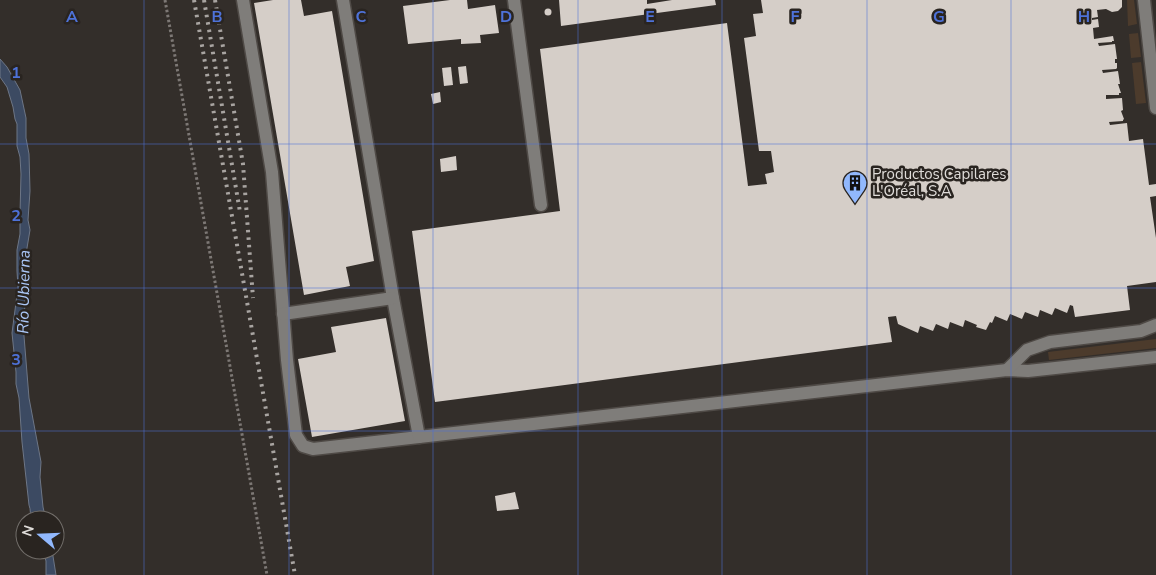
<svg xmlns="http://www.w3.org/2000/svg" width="1156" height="575" font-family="'Nunito Sans',sans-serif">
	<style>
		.green { fill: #4c3b2c }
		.water { fill: #3c4a62; stroke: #6d7686 }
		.building { fill: #d5cec8 }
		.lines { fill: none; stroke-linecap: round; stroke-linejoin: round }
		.minor-casing { stroke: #4f4a46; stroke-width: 15 }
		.path { stroke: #7d7875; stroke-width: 3; stroke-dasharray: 2.5 2.5; stroke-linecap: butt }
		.minor { stroke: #7f7d7a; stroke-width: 12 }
		.rail { stroke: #a8a4a1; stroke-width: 4; stroke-dasharray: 2.5 5; stroke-linecap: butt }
		.grid { fill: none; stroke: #4e72d8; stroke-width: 1; stroke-opacity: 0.55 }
		.labels { text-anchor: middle; stroke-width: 5; stroke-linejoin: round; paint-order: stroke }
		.poi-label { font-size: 15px; fill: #dfdcd9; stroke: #292420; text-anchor: start }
		.water-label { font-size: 16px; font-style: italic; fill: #abc7f7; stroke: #292420 }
		.grid-label { font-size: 16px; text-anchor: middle; font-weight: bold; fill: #4e72d8; stroke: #292420; stroke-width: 5; stroke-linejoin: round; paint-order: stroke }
	</style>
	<rect width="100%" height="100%" fill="#332e2a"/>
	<g class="green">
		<polygon points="1127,0 1134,0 1137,24 1128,26"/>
		<polygon points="1138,33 1141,57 1131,58 1129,34"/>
		<polygon points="1141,62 1146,103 1136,104 1132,63"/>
		<polygon points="1156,339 1156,348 1049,360 1048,352"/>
	</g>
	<g class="water">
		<path d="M0 59 7 67 20 90 26 118V138L29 154 30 191 28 220 30 230 26 254 24 336 29 398 41 462 40 477 43 507 46 520H31C30 515 31 510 29 505L22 442 19 398 16 384V372L12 333 18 287 17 271V250L20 234V214L21 174 20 157 17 146V124L15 119 13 107 7 87 0 77Z"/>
		<polygon points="43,550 52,550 56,575 46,575 46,561"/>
	</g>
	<g class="building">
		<polygon points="273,0 301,0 304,16 332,11 374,261 346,267 350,286 304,295 254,3"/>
		<polygon points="450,0 467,0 468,9 495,5 499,33 480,35 481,43 461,44 461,39 408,44 403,6"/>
		<polygon points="559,0 647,0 647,4 672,0 715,0 716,5 561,26"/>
		<polygon points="761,0 1122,0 1122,7 1118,11 1112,12 1106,9 1097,10 1098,17 1092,18 1092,20 1098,19 1099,27 1093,28 1094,39 1113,36 1114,41 1112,41 1112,42 1098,43 1099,46 1115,44 1117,59 1115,59 1115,63 1117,63 1117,68 1116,69 1102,70 1103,73 1118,71 1120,84 1118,84 1121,93 1119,93 1119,95 1106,95 1106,99 1122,98 1123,110 1121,111 1124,119 1123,120 1123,121 1109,122 1110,125 1127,123 1129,141 1143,139 1149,185 1156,184 1156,196 1150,197 1156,238 1156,282 1127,286 1130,310 1075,317 1073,306 1070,305 1067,313 1055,308 1052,315 1040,310 1038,317 1025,312 1022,319 1010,314 1007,321 995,316 992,323 990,322 986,330 976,327 977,325 965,320 963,327 950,322 948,329 936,324 933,331 920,326 918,333 898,324 896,316 888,317 892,342 435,402 412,231 560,211 540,49 727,23 748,186 767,184 765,174 774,172 771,151 759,151 744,38 756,36 753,14 763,13"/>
		<circle cx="548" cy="12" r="3.5"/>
		<polygon points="466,66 468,83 460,84 458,67"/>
		<polygon points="451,67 453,85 444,86 442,68"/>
		<polygon points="440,92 441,102 433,104 431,94"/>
		<polygon points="456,156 457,170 441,172 440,159"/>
		<polygon points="386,318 405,421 312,437 298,359 336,352 331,327"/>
		<polygon points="515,492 519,509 497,511 495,496"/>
	</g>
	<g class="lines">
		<defs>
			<g id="minor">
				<polyline points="243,0 272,172 287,360 296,435 303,446 313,449 419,437"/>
				<polyline points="343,0 393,298 419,437 1007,370 1028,371 1156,357"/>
				<polyline points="514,0 541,205"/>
				<polyline points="1144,0 1156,108"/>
				<polyline points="283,314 393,298"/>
				<polyline points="1007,370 1027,350 1050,342 1141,331 1156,325"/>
			</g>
		</defs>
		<use href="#minor" class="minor-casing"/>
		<polyline class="path" points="165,0 267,575"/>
		<use href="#minor" class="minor"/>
		<g class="rail">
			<polyline points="194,0 295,575"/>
			<polyline points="204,0 240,212"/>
			<polyline points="215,0 243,164 253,298"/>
		</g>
	</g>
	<path class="grid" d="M144 0V575M289 0V575M433 0V575M578 0V575M722 0V575M867 0V575M1011 0V575M0 144H1156M0 288H1156M0 431H1156"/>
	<defs>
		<symbol id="building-pin" viewBox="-11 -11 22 30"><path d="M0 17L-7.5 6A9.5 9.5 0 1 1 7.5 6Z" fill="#91b8fd" stroke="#292420"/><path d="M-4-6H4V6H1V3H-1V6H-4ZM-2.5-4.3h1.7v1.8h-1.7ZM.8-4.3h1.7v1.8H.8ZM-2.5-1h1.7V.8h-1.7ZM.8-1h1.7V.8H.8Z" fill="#111"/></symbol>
	</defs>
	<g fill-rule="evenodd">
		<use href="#building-pin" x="841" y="169" width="28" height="38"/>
	</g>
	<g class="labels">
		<g class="poi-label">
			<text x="872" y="179">Productos Capilares<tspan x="872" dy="17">L'Oréal, S.A</tspan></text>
		</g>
		<g class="water-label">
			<text transform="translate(23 292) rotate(-89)" y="6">Río Ubierna</text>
		</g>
	</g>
	<g class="grid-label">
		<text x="72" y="22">A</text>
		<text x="217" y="22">B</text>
		<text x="361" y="22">C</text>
		<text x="506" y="22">D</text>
		<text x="650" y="22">E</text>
		<text x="795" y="22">F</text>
		<text x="939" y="22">G</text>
		<text x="1084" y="22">H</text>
		<text x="16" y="78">1</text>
		<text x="16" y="221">2</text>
		<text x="16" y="365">3</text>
	</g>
	<g transform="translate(40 535) rotate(289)"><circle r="24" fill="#292420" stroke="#726e6a"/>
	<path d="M0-4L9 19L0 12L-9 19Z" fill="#91b8fd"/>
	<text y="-8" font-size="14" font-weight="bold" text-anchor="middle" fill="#dfdcd9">N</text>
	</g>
</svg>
